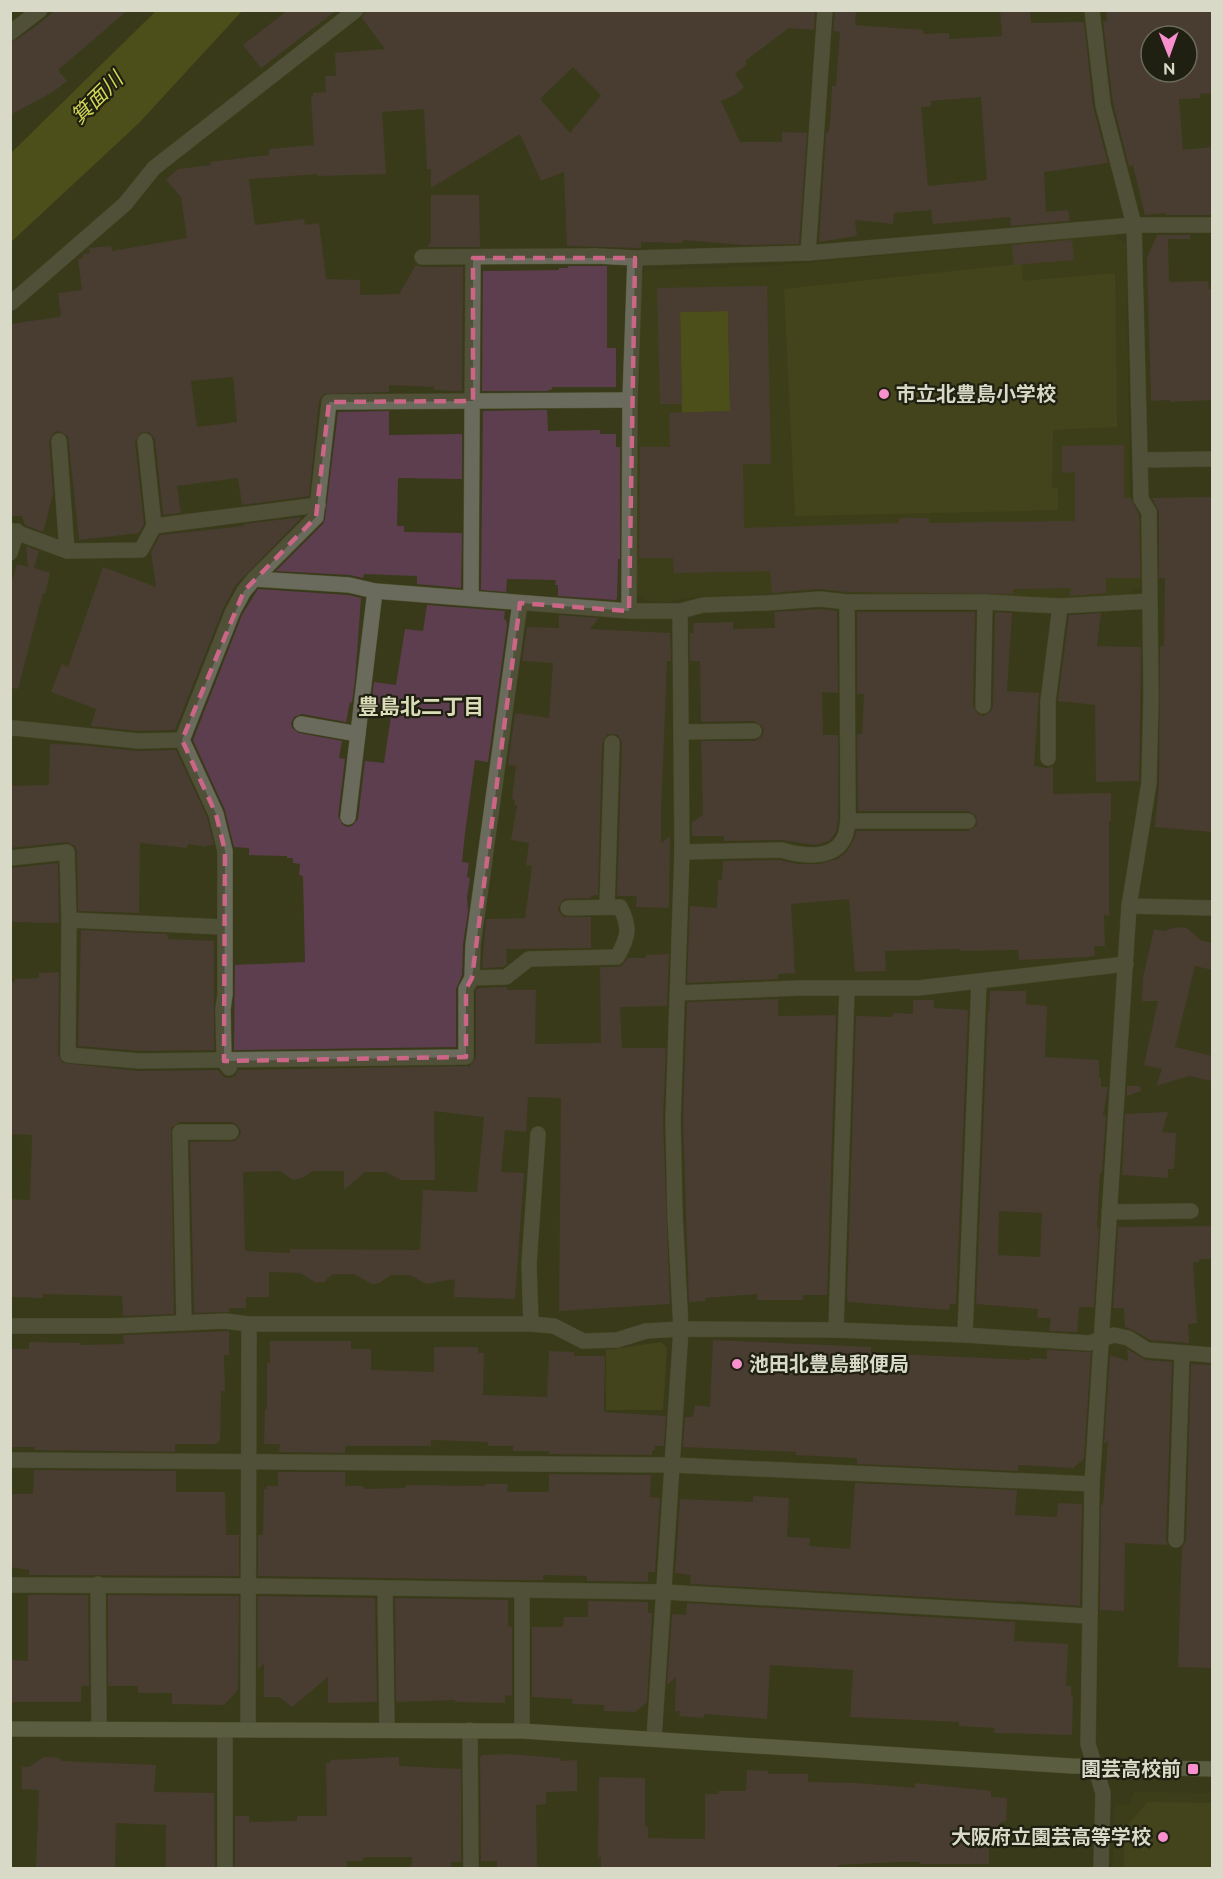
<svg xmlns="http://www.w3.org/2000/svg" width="1223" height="1879" font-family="Raleway,'Noto Sans JP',sans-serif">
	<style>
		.built { fill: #42441b }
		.green { fill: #50511e }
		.water { fill: #66681b }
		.building { fill: #5d3e4f; fill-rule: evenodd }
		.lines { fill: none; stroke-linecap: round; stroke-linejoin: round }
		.street-casing { stroke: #565739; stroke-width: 16 }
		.secondary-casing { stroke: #565739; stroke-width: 16 }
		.street { stroke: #6a6b5c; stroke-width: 15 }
		.secondary { stroke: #85876f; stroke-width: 15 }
		.marked { fill: none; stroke: #cb6686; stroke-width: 4.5; stroke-dasharray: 12 8; stroke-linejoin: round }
		.poi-dot { fill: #f790cd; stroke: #202012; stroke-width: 2 }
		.labels { text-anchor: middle; stroke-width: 4.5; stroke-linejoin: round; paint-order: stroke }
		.poi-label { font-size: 20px; font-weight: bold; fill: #d8dac7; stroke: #202012; text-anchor: start }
		.water-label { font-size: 21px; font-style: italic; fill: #d2d654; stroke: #202012 }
		.neighbourhood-label { font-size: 21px; font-weight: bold; fill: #dbddb8; stroke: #202012 }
	</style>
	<rect width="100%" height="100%" fill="#393a1a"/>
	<g class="built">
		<polygon points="1113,235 1126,244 1130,509 1140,517 1142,586 1126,594 1061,598 956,594 866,595 817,589 773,594 701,596 669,602 645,601 636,592 641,279 645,270 769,266"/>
		<polygon points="1135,1792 1212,1793 1212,1868 1113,1868 1115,1804 1128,1805"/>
	</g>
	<g class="green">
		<polygon points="1021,264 1023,281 1115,273 1117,427 1053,430 1052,488 1058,489 1058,510 795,516 784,289"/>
		<polygon points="661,1342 667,1348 663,1410 606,1410 606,1350"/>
		<polygon points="1148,1802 1212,1803 1212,1868 1124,1868 1124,1829"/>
	</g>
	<g class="water">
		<polygon points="156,11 242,11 139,123 11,242 11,153"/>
		<polygon points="728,311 730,411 682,413 680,312"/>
	</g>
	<g class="building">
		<polygon points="56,10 128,10 58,70 67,81 53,92 10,115 10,43 31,30"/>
		<polygon points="288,10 337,10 261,68 243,45"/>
		<path d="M366 10H815L814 30 789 28 745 61 747 64 735 74 744 87 736 94 721 101 740 142H782V132L807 133 799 244 744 245 683 240V243L641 242V248L567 246 564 172 541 181 520 134 431 188V169H427L424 109 382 112 386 174 317 176V174L249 179 255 225 304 219 305 225 319 223 326 279 360 280V295L399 294 416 265 422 267H463L462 391 434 390V387L389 385V392L324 394 319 401 309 496 242 505 238 478 177 486 181 513 163 515 155 439 149 432 140 433 135 442 144 524 139 533 79 540 68 436 58 431 53 433 49 441 53 494 43 532 25 525 22 516H10V324L59 317 61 315 58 293 82 290 78 259 83 258V254L90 253 89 248 111 246 112 251 187 238 181 197 166 180 178 169 211 165 210 162 269 155V149L314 145 311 97H313V93L326 92 325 76H336L335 53 385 49 362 18ZM573 67 601 95 570 133 540 99ZM233 377 237 422 197 427 191 381Z"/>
		<path d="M835 10H856L855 25 923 30 924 34 949 33V39L1002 36 1000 10H1030L1031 23 1084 22 1093 106 1108 163 1044 172 1046 212 1068 210 1070 221 1011 226 1010 217 933 224 931 210 894 213 893 224 855 220 857 236 819 242 826 133H828L830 124 832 86H836L840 32 833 31ZM981 97 987 180 928 186 921 107 931 106V101Z"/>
		<path d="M1106 10H1212V93L1200 94V98L1179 99 1183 150 1212 147V215H1165L1166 213 1145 215 1133 165 1129 167 1113 103 1103 21H1107ZM1151 36H1187V72H1151Z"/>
		<polygon points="431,195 479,195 480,247 427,247 431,241"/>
		<polygon points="1157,235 1190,235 1190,239 1168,239 1169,282 1208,281 1209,289 1212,289 1212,400 1170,402 1170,400 1151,401 1147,258"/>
		<polygon points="1072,240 1074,260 1014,265 1012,245"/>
		<polygon points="568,266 607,266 607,348 616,348 616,387 552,387 552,389 547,391 482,391 483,271 559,270 559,268 568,268"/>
		<polygon points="767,286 771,464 743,464 744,528 899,523 899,518 929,518 929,523 1075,521 1075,472 1062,473 1062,446 1124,445 1124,498 1131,498 1139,515 1140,578 1106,578 1106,593 1070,596 1071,588 1013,589 1013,594 848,592 819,589 772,593 770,571 674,573 673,558 639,558 640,447 670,447 669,413 730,411 728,311 680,312 682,404 660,404 657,288"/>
		<polygon points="547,410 548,431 600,430 600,434 616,434 616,447 620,447 620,559 618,559 617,598 616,600 558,596 558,585 555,585 556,580 507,579 506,592 481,590 483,411"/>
		<polygon points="389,411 389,435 462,434 462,479 398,478 397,526 404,526 404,532 462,533 461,588 417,584 417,576 364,574 363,578 350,575 276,571 323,524 325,519 338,412"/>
		<polygon points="1211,497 1212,512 1212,832 1155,827 1159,783 1160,648 1161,646 1164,646 1165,578 1159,578 1159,512 1152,498"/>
		<polygon points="302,517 235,586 224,607 175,730 138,731 91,726 96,709 51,692 62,664 68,667 103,567 156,587 151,552 160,535 244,526 244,524"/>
		<polygon points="26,546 39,551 34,568 50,573 45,594 43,593 18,689 10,688 10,588 17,564 28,567"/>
		<polygon points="258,589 348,595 361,598 355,679 352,703 350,702 346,722 302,714 294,717 291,723 292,728 299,733 342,741 339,758 345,759 338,816 342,824 347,827 352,826 358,819 365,761 384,763 392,709 371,706 374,682 396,685 405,629 423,631 427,605 505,611 504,619 506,620 507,625 488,762 475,760 465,833 462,862 469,863 467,877 470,878 467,897 468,912 463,944 462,975 456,989 456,1047 234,1050 235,965 305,962 303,876 299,875 300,864 293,863 293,858 287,858 287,856 249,855 249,848 234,847 225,810 193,740 242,615"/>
		<polygon points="820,609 837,611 838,693 822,692 823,735 838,735 838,820 836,832 829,841 816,845 781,840 724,841 724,836 692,836 692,822 703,815 701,741 755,741 762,736 764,731 762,726 754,721 701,722 700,661 690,661 690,633 693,633 694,623 733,622 733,629 775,628 774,612"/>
		<polygon points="857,612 975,612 973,706 978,714 983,716 991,711 993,706 995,612 1012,613 1007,691 1039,693 1034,766 1047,768 1053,766 1053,794 1111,793 1111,821 1109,821 1109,916 1104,915 1105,946 1094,946 1095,956 1090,956 1090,957 1019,960 1018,950 960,951 960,949 885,951 886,971 855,972 849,899 791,904 795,973 778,974 778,979 687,983 690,906 717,908 718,880 722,880 723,861 780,860 797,864 819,864 838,859 847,851 854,840 856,831 968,831 977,825 976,816 968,811 858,811 857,734 862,734 864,694 857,694"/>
		<polygon points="1101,613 1097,646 1141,647 1139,781 1096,782 1095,705 1058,701 1069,615"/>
		<polygon points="559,615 599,618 590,629 670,633 671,661 667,661 661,814 661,843 672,835 670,837 669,908 636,907 637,896 617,896 622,743 618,735 608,734 602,743 598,895 591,896 591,898 564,899 558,908 559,912 564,917 591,917 591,948 506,949 507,964 503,967 482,968 486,919 525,918 532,866 526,865 529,843 511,840 517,805 514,805 515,800 512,799 516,766 508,765 515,713 549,718 553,663 522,661 527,627 559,628"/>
		<polygon points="50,744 79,745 138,751 176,750 207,817 214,845 207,845 207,847 188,844 187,848 140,843 139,913 78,911 77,852 75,846 66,842 10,848 10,786 49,785"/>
		<polygon points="58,863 59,923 10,922 10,868"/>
		<polygon points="1178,927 1187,928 1200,940 1212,943 1212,970 1195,966 1175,1047 1212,1056 1212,1081 1189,1076 1156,1086 1162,1069 1144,1065 1158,1001 1142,1001 1143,978 1154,929 1163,931"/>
		<polygon points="81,930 167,934 168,939 214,941 214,1050 140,1051 78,1046"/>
		<path d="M669 954 667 1006 620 1007 622 1048H666L663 1120 670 1304 559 1311 561 1098 528 1097 526 1132 505 1130 501 1172 524 1173 515 1299 454 1297 455 1279 426 1284 410 1275H391L379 1283 372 1284 354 1274H333L324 1282H315L300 1273 269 1272V1297H246V1308H229V1312L194 1313 190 1142 235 1141 239 1137 241 1131 236 1124 231 1122H180L171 1128 174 1314 123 1316 122 1296 43 1294V1298L10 1297V1199L30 1200 32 1138 31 1135 10 1134V983L15 982V979L39 978V973L59 972 58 1055 63 1063 139 1071 218 1070 224 1077 229 1078 235 1076 238 1070 470 1066 476 1057V991L478 988 507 987V990H536L535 1044 601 1043 600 967H618L622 965 628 958H646V955ZM434 1111 484 1117 477 1192 423 1190 420 1250 290 1249V1253L245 1251 243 1172 280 1171 293 1180 302 1178 313 1171H344V1190L365 1172H386L401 1180H435Z"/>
		<path d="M990 991H1026V1004L1047 1006 1045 1057 1099 1060V1078H1101V1087H1108L1103 1116 1106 1115 1102 1173H1100L1097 1228H1099L1094 1307H1079L1077 1332 1049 1331 1051 1318H1037L1038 1309 976 1304 988 1011H989ZM999 1211 1042 1213 1040 1257 998 1255Z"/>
		<polygon points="778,999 778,1016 836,1015 827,1295 803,1295 803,1300 757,1300 757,1294 705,1298 706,1301 689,1302 683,1120 687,1002"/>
		<polygon points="913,1000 934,1000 934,1008 968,1010 956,1304 950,1304 949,1310 848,1302 847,1296 856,1016 892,1017 893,1013 913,1014"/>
		<polygon points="1127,1086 1140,1086 1141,1091 1127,1096"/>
		<polygon points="1168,1112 1162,1132 1176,1133 1174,1169 1168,1169 1168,1178 1122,1175 1125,1114"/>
		<polygon points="1212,1226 1212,1259 1199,1259 1199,1262 1193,1262 1197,1323 1188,1324 1189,1343 1150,1340 1133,1330 1125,1327 1124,1308 1113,1308 1118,1227"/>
		<polygon points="229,1331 229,1355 224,1355 225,1391 221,1391 220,1441 217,1442 217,1444 178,1444 175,1445 175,1452 35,1450 35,1447 10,1447 10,1349 29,1349 29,1342 81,1343 81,1345 124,1344 123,1335"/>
		<polygon points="713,1340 849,1346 871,1347 871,1353 1030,1360 1030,1358 1047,1359 1047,1350 1091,1352 1084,1459 1073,1468 1018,1465 1018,1471 857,1464 857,1458 796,1455 796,1452 683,1447 685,1417 693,1417 695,1405 710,1407"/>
		<polygon points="270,1341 351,1341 351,1349 371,1349 371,1370 434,1372 434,1347 478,1347 478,1353 484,1353 483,1395 547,1397 549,1351 574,1352 574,1356 605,1356 604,1412 666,1416 664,1446 655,1446 655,1450 652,1450 652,1455 549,1454 549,1451 513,1451 513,1446 488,1446 488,1442 431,1440 431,1446 345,1446 345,1453 279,1452 280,1444 264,1444 265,1409 267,1409 267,1363 270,1363"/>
		<polygon points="1127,1349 1146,1360 1172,1362 1166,1540 1168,1545 1125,1543 1124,1611 1100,1610 1101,1505 1103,1505 1108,1441 1104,1444 1110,1355 1128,1361"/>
		<polygon points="1191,1364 1212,1365 1211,1668 1178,1667 1182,1548 1186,1540"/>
		<polygon points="34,1470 176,1471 176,1492 225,1492 226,1535 239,1535 239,1576 29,1575 29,1570 10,1567 10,1494 33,1494"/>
		<polygon points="278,1472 345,1472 345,1486 363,1486 364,1489 406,1488 406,1485 485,1486 485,1484 508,1484 507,1492 549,1492 549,1474 651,1475 650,1497 660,1498 655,1572 648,1572 648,1582 587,1581 587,1576 543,1575 543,1580 508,1580 258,1576 258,1535 263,1535 264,1492 264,1489 267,1489 267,1486 278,1486"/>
		<polygon points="855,1483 1017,1490 1015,1515 1057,1517 1058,1503 1082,1504 1080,1606 1016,1601 1016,1602 690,1584 691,1575 675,1573 680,1499 753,1502 753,1496 789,1498 787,1537 810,1538 809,1546 850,1549"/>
		<polygon points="28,1595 88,1595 89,1686 81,1686 81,1702 10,1702 10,1660 28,1661"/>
		<polygon points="108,1595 239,1596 238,1690 224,1705 172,1704 172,1693 138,1693 138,1686 108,1686"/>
		<polygon points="258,1596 375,1598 377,1702 328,1703 328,1677 292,1707 279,1697 264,1697 264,1663 258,1669"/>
		<polygon points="395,1598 508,1600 508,1626 512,1627 512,1696 505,1695 505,1703 455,1702 455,1700 396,1702"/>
		<polygon points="588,1601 648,1602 648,1613 652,1613 647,1702 635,1712 604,1711 604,1705 572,1704 573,1699 532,1697 532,1627 563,1627 564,1617 588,1617"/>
		<polygon points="687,1603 1015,1622 1014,1641 1068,1644 1066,1686 1071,1686 1071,1695 1073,1696 1072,1735 994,1733 995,1728 959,1726 959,1722 850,1717 853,1670 770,1665 767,1719 704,1714 704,1718 679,1716 680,1711 675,1711 676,1677 667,1685 672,1614 686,1615"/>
		<polygon points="509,1754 560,1758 561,1761 577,1760 577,1791 546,1792 546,1804 536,1805 537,1868 497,1869 497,1861 481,1861 480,1757 483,1755"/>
		<polygon points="44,1757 60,1758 60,1761 156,1765 154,1792 214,1793 215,1869 166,1869 166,1825 116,1823 115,1869 36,1869 39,1790 22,1789 22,1767 29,1767"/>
		<polygon points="399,1757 399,1766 461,1769 461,1862 451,1862 451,1869 411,1869 412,1857 363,1857 363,1861 347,1861 347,1868 235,1869 235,1816 249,1816 249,1822 297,1821 297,1816 327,1816 326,1763 330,1763 330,1760"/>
		<polygon points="747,1770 768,1771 768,1774 808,1774 808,1782 856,1783 915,1788 915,1783 991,1791 991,1797 1007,1798 1006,1821 1001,1822 989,1838 989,1864 920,1864 920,1862 897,1862 838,1865 838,1869 700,1867 700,1869 601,1869 601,1857 598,1857 599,1777 645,1778 645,1826 648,1827 648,1838 705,1839 705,1794 719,1794 718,1791 746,1791"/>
	</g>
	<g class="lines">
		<defs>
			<g id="street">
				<polyline points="1092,10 1103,105 1134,225 1141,499 1149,512 1151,697 1149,783 1129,906 1092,1484 1088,1744 1103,1793 1101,1868"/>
				<polyline points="10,33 40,10"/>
				<polyline points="808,253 825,10"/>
				<polyline points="422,257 597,256 635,258 808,253 1134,225 1212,225"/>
				<polyline points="11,303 125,204 154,168 356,10"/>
				<polyline points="59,441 67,551"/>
				<polyline points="145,441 154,526"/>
				<polyline points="1140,460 1212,459"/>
				<polyline points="10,530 67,551 141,550 154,526 318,505"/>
				<polyline points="10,553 17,531"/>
				<polyline points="254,579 349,585 375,591 629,611 680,611 703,605 767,603 820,599 847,602 985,602 1060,606 1150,601"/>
				<polyline points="471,598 473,258"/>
				<polyline points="629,611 630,400 635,258"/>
				<polyline points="983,706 985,602"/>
				<polyline points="301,724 358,734"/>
				<polyline points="10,729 14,728 138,741 182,740"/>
				<polyline points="681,732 754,731"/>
				<polyline points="1048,758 1048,701 1060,606"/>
				<polyline points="348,817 375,591"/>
				<polyline points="848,821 968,821"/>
				<path d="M682 852 781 850C802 856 835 861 845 836 847 832 847 825 848 821L847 602"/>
				<polyline points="10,858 67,852 69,920 68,1055 140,1061 466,1057 466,989 472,978 473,945 520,603"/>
				<polyline points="1129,906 1212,908"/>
				<polyline points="607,907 612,743"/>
				<polyline points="69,920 223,927"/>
				<path d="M472 978 506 977 529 959 617 957C628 938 631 928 620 907L568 908"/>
				<polyline points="678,993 799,988 918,988 1126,964"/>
				<polyline points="229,1068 224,1061 223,1009 225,994 225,851 216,814 182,740 233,611 244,591 254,579 316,517 329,402 630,400"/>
				<polyline points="1109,1212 1191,1211"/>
				<polyline points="184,1322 180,1132 231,1132"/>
				<polyline points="531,1324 529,1264 538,1134"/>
				<polyline points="10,1326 114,1326 225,1321 249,1324 531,1324 554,1326 583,1341 617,1340 646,1331 681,1329 836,1330 965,1335 1089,1343 1114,1335 1128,1338 1147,1350 1212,1355"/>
				<polyline points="836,1330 847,988"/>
				<polyline points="965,1335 979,981"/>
				<polyline points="10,1460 672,1465 1092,1484"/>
				<polyline points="1176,1540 1182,1354"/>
				<polyline points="98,1584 99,1728"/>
				<polyline points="10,1585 248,1586 664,1592 1089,1616"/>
				<polyline points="385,1589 387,1729"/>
				<polyline points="248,1729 249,1324"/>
				<polyline points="470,1730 471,1868"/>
				<polyline points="522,1731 522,1591"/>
				<polyline points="654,1739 681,1329 675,1215 673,1120 682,852 680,611"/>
				<polyline points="225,1868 225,1730"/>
			</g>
			<polyline id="secondary" points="10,1729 522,1731 1072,1766 1212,1769"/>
		</defs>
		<use href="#street" class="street-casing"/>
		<use href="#secondary" class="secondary-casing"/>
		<use href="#street" class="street"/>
		<use href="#secondary" class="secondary"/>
	</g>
	<path d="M0 0H1223V1879H0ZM473 258H635L629 611 520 603 472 978 466 989V1057L224 1061 225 851 216 814 182 740 244 591 316 517 329 402 473 401Z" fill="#393a1a" fill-opacity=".55" fill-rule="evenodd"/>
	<path class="marked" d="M473 258H635L629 611 520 603 472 978 466 989V1057L224 1061 225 851 216 814 182 740 244 591 316 517 329 402 473 401Z"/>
	<g class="poi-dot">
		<circle cx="884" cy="394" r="6"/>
		<circle cx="737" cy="1364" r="6"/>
		<rect x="1187" y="1763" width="12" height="12" rx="3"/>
		<circle cx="1163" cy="1837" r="6"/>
	</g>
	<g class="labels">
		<g class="poi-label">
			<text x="896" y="401">市立北豊島小学校</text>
			<text x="749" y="1371">池田北豊島郵便局</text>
			<text x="1181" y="1776" text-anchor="end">園芸高校前</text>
			<text x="1151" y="1844" text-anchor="end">大阪府立園芸高等学校</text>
		</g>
		<g class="water-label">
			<text transform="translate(97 98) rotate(-45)" y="7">箕面川</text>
		</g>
		<g class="neighbourhood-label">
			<text x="421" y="714">豊島北二丁目</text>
		</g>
	</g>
	<rect width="1223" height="1879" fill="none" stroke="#d8dac7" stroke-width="24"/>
	<g transform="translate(1169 54) rotate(179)"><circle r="28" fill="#202012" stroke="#6a6a5a" stroke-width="1.5"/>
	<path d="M0-4.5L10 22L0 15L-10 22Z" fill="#f790cd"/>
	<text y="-9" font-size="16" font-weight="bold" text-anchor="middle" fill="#d8dac7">N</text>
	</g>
</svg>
